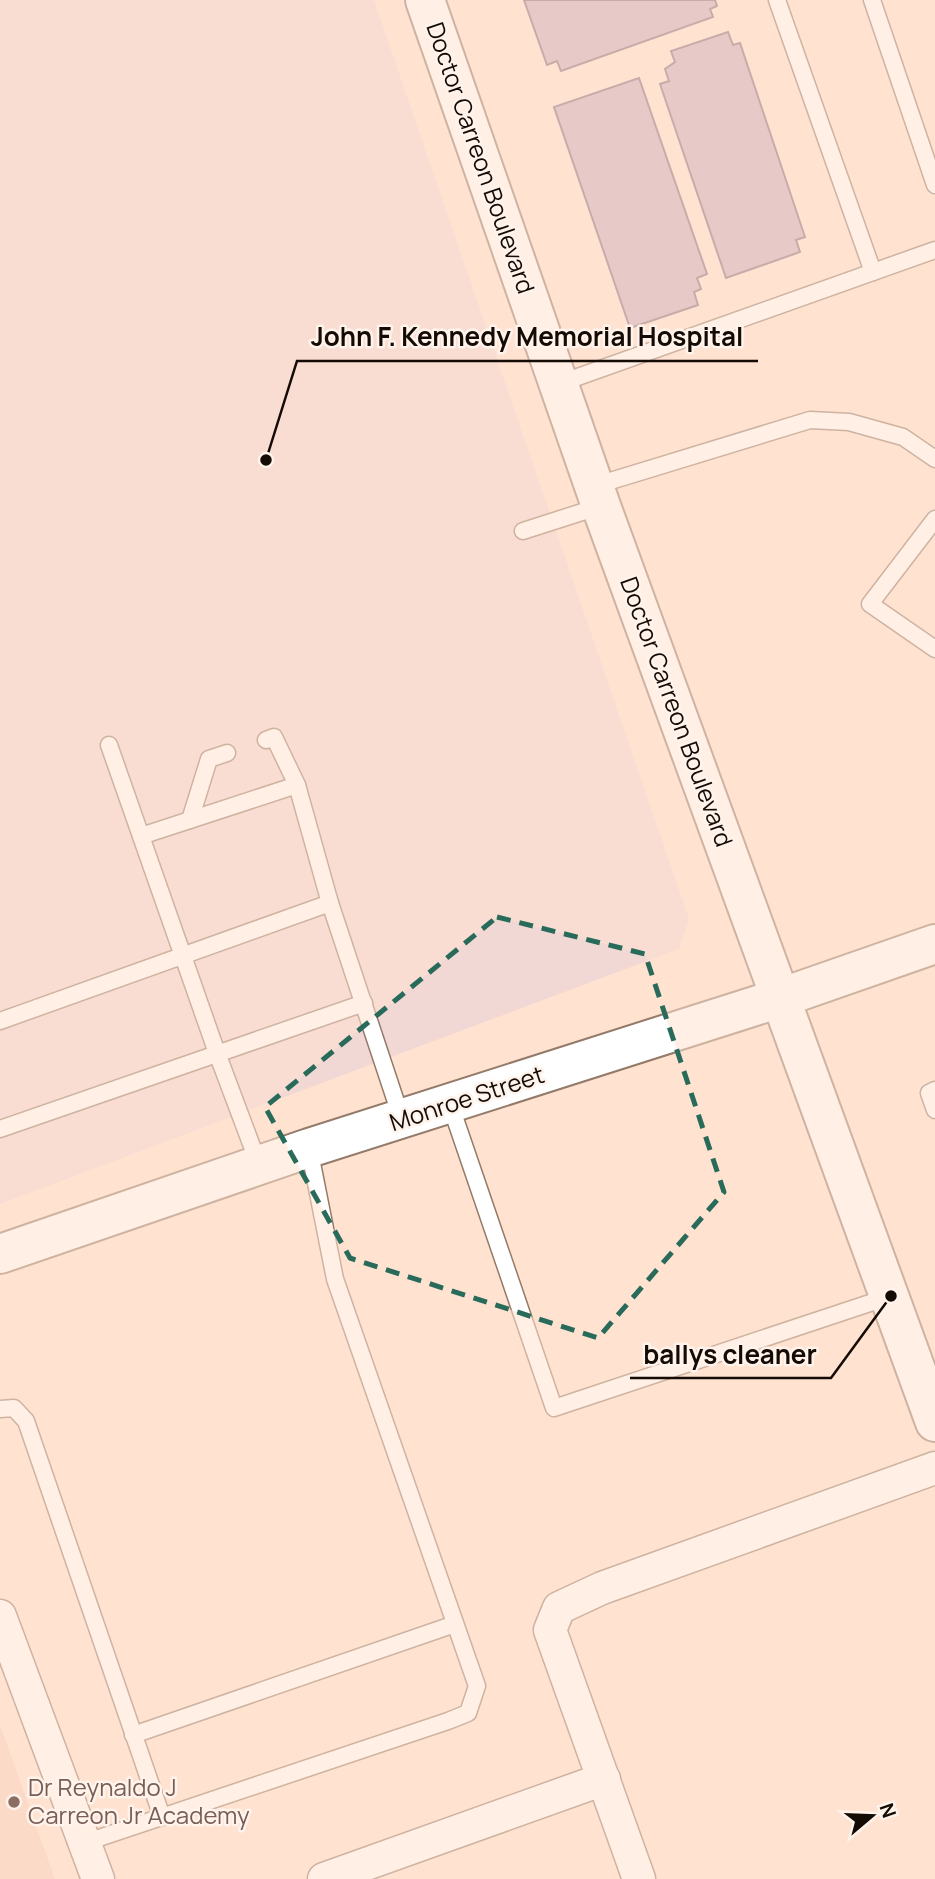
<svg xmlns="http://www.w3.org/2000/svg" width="935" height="1879" font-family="Manrope,sans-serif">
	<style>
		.built { fill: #f6d3bd }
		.medical { fill: #f2d8d4 }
		.building { fill: #c9adbe; stroke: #846b7b; stroke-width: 2 }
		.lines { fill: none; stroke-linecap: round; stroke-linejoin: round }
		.service-casing { stroke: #937a69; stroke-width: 19 }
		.minor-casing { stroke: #937a69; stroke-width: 35 }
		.secondary-casing { stroke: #937a69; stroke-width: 42 }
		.service { stroke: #fff; stroke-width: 16 }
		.minor { stroke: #fff; stroke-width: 32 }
		.secondary { stroke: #fff; stroke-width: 38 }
		.marked { fill: none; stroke: #296b5b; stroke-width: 5; stroke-dasharray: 14 9; stroke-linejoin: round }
		.education-dot { fill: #8d6e63; stroke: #fff3ec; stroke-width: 2.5 }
		.labels { text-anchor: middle; stroke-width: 5; stroke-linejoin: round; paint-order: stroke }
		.street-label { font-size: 24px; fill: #140b05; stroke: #fff3ec }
		.education-label { font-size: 24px; fill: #785e54; stroke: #fff3ec; text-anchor: start }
		.leader { fill: none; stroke: #140b05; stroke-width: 2.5 }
		.callout-dot { fill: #140b05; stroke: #fff3ec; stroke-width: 2.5 }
		.callout-label { font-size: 26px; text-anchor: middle; font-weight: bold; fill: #140b05; stroke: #fff3ec; stroke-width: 5; stroke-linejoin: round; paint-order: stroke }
	</style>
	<rect width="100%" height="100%" fill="#ffe2d0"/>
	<polygon class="built" points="0,1725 55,1879 0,1879"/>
	<polygon class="medical" points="0,0 374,0 689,919 679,949 0,1204"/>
	<g class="building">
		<polygon points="524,0 715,0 717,6 710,9 713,17 561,71 557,61 547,65"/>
		<polygon points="728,32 733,45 740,43 805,237 796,240 800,252 726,278 660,84 669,81 665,69 675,62 671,51"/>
		<polygon points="639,78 707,274 697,278 701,289 694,292 698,305 630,328 554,107"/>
	</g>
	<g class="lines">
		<defs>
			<g id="service">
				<polyline points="777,0 873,272"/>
				<polyline points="872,0 935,185"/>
				<polyline points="558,384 935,250"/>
				<polyline points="594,486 810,420 849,422 903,437 935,459"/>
				<polyline points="935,519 870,604 935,649"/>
				<polyline points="523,531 601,506"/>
				<polyline points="266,740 274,737 297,785"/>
				<polyline points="109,745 217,1053 259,1165"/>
				<polyline points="190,820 209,759 227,753"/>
				<polyline points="141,836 297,785 330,903 402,1120"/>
				<polyline points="0,1021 330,903"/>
				<polyline points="935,1090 929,1093 935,1110"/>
				<polyline points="450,1104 554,1408 891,1296"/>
				<polyline points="0,1129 364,1003"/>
				<polyline points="0,1409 14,1408 26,1421 162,1817"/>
				<polyline points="133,1735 455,1624"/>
				<polyline points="84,1843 448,1721 468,1713 477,1686 335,1279 309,1148"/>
			</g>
			<g id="minor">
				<polyline points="0,1616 98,1879"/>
				<polyline points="324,1879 604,1779"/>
				<polyline points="639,1879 550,1630 559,1608 602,1588 935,1468"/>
			</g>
			<g id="secondary">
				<polyline points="425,0 601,506 935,1422"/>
				<polyline points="0,1254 309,1148 780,998 935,944"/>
			</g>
		</defs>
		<use href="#service" class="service-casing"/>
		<use href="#minor" class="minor-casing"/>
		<use href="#secondary" class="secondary-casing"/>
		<use href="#service" class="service"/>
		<use href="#minor" class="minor"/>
		<use href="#secondary" class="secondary"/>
	</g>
	<path d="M0 0H935V1879H0ZM497 917 645 954 724 1192 598 1338 350 1258 265 1107Z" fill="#ffe2d0" fill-opacity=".55" fill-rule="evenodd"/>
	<path class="marked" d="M497 917 645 954 724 1192 598 1338 350 1258 265 1107Z"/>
	<circle class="education-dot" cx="14" cy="1802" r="7"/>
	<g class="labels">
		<g class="street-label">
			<text transform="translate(480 158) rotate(71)" y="8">Doctor Carreon Boulevard</text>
			<text transform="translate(676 712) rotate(70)" y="8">Doctor Carreon Boulevard</text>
			<text transform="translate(467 1099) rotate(-18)" y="8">Monroe Street</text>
		</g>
		<g class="education-label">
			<text x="28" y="1796">Dr Reynaldo J<tspan x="28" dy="28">Carreon Jr Academy</tspan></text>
		</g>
	</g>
	<path class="leader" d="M266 460L297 361H758M891 1296L831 1378H630"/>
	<g class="callout-dot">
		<circle cx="266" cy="460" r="7"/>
		<circle cx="891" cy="1296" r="7"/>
	</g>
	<g class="callout-label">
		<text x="527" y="346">John F. Kennedy Memorial Hospital</text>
		<text x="730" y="1364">ballys cleaner</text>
	</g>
	<g transform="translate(872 1816) rotate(71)" stroke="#fff3ec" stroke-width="5" paint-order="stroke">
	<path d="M0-5L12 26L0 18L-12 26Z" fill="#140b05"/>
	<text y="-10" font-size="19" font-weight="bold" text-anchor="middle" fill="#140b05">N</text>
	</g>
</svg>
